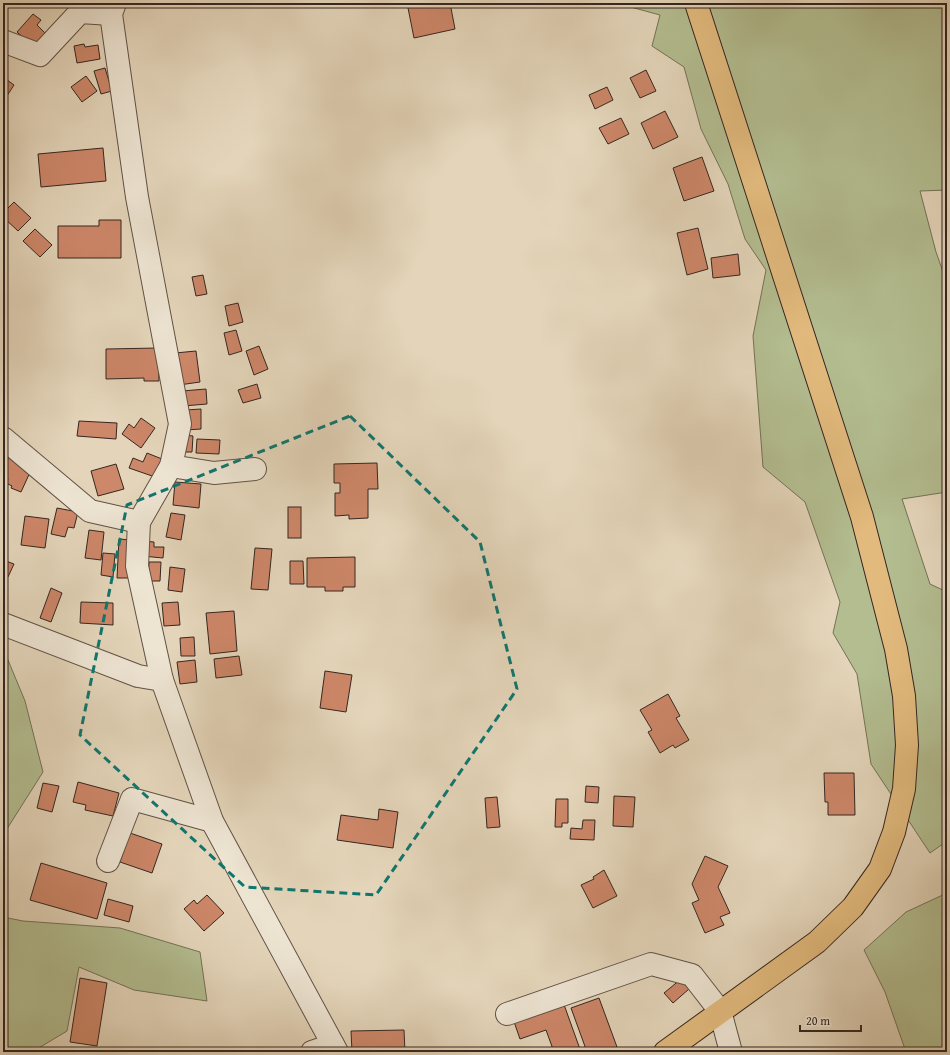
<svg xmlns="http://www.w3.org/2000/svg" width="950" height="1055" font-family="'Gentium Book Plus',serif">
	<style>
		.green { fill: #b3bd90; stroke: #747258 }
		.building { fill: #cd8769; stroke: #352620 }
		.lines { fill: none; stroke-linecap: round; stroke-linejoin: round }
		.minor-casing { stroke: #615246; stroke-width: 24 }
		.major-casing { stroke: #352620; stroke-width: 24 }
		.minor { stroke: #ede4d2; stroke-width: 22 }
		.major { stroke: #e2ba7d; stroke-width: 22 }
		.marked { fill: none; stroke: #0f766e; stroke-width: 3; stroke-dasharray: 8 5; stroke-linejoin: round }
	</style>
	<rect width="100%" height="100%" fill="#e4d5ba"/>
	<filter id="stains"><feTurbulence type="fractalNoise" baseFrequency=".005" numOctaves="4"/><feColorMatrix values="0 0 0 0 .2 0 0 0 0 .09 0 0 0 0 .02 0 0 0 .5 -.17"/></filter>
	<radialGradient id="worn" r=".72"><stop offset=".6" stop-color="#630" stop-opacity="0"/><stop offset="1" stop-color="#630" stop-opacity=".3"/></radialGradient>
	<g class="green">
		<polygon points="616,3 947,3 947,190 920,191 936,252 947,283 947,492 902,499 930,584 947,592 947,841 930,853 871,764 857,674 833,633 840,602 805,502 763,467 753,336 766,270 745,239 728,184 701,129 684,67 652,46 660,15"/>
		<polygon points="3,648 25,701 43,772 5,832 3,846"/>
		<polygon points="947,893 947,1052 906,1052 885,992 864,950 906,912"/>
		<polygon points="3,917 23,921 120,928 200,952 207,1001 134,990 79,967 67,1031 32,1052 3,1052"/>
	</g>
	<g class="building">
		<polygon points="407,3 450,3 455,29 414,38"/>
		<polygon points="33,14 41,20 37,25 48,36 36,49 17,32"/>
		<polygon points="84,44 85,47 98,45 100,59 77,63 74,46"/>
		<polygon points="105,68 112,91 101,94 94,71"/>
		<polygon points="646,70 656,91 640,98 630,78"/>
		<polygon points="86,76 97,91 82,102 71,87"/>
		<polygon points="3,77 14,85 3,102"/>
		<polygon points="607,87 613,100 595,109 589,95"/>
		<polygon points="665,111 678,137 653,149 641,123"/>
		<polygon points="621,118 629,134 608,144 599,128"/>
		<polygon points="103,148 106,181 41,187 38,154"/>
		<polygon points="702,157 714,191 684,201 673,168"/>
		<polygon points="14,202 31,218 18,231 3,217 3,213"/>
		<polygon points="99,220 121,220 121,258 58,258 58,226 99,226"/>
		<polygon points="698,228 708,269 687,275 677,233"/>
		<polygon points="35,229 52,245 40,257 23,241"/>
		<polygon points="738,254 740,275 713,278 711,258"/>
		<polygon points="203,275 207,294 196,296 192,277"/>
		<polygon points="238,303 243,322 229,326 225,306"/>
		<polygon points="236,330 242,351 229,355 224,333"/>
		<polygon points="259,346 268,369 254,375 246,351"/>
		<polygon points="158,348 159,381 144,381 144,378 106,379 106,349"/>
		<polygon points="196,351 200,382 179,385 175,353"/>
		<polygon points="257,384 261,398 243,403 238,390"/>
		<polygon points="206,389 207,404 183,406 182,391"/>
		<polygon points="201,409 201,429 186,430 186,410"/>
		<polygon points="141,418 155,428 141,448 122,434 129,424 134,428"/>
		<polygon points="79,421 117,423 116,439 77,436"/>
		<polygon points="183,435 193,436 192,452 182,452"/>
		<polygon points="197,439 220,440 219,454 196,453"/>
		<polygon points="147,453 162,459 155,477 129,468 133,458 143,462"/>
		<polygon points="7,457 32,468 21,492 11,488 12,486 6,483 8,479 3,477 3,466"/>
		<polygon points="377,463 378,489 368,489 368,518 349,519 349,515 335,516 335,493 340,493 340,483 334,483 334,464"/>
		<polygon points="116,464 124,489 98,496 91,471"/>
		<polygon points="175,482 201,484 199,508 173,505"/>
		<rect x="288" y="507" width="13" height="31"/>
		<polygon points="57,508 78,512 74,528 68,527 65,537 51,534"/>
		<polygon points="171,513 185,515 181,540 166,537"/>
		<polygon points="25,516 49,519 45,548 21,545"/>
		<polygon points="89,530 104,532 101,560 85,558"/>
		<polygon points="119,539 131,540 129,578 117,578"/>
		<polygon points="143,541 154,542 154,547 164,547 163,558 142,556"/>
		<polygon points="255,548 272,549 268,590 251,589"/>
		<polygon points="103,553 115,554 113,577 101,575"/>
		<polygon points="355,557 355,587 343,587 343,591 325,591 325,587 307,587 307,558"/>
		<polygon points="3,560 14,564 8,577 3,575"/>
		<polygon points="290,561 303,561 304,584 290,584"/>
		<polygon points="149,562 161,562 160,581 148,581"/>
		<polygon points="170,567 185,569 182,592 168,590"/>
		<polygon points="51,588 62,593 51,622 40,618"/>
		<polygon points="81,602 113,603 113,625 80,623"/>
		<polygon points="178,602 180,625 164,626 162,603"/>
		<polygon points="234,611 237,651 210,654 206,613"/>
		<polygon points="194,637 195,656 181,656 180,638"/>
		<polygon points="239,656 242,675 216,678 214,659"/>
		<polygon points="195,660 197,682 180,684 177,662"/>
		<polygon points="325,671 352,675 346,712 320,708"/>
		<polygon points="668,694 680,716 676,718 689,740 675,748 673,745 660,753 648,732 652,730 640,710"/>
		<polygon points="824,773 854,773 855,815 828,815 828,802 825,802"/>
		<polygon points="78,782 119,793 113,816 85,810 86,805 73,802"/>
		<polygon points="43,783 59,786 52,812 37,808"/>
		<polygon points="586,786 599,787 598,803 585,802"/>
		<polygon points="614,796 635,797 633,827 613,826"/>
		<polygon points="497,797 500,827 487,828 485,798"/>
		<polygon points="556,799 568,799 568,823 562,823 562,827 555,827"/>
		<polygon points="379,809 398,812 393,848 337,840 341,815 378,820"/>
		<polygon points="583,820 595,820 594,840 570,839 571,828 582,829"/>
		<polygon points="130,833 162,844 152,873 120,862"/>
		<polygon points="705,856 728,866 718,887 730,913 720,917 724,925 705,933 692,903 699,900 692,884"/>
		<polygon points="41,863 107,883 97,919 30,900"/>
		<polygon points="604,870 617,896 593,908 581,885 594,879 593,877"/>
		<polygon points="207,895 224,913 204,931 184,909 194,900 197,904"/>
		<polygon points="108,899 133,906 129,922 104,915"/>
		<polygon points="80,978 107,983 97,1046 70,1042"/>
		<polygon points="681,979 689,989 673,1003 664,993"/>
		<polygon points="599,998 617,1047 602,1052 587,1052 571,1008"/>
		<polygon points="562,999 581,1052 554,1052 546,1030 520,1039 512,1016"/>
		<polygon points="404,1030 405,1052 352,1052 351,1031"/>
	</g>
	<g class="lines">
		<defs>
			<g id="minor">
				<polyline points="115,3 111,14 137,197 180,424 171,466 139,522 137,566 162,680 212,821 337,1052"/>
				<polyline points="3,41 40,55 80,12 111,14"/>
				<polyline points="3,438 90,511 139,522"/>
				<polyline points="171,466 214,473 255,469"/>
				<polyline points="3,624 138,676 162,680"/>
				<polyline points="108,861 132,799 212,821"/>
				<polyline points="507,1014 651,964 692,975 720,1011 731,1052"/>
				<polyline points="312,1052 333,1045"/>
			</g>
			<polyline id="major" points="665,1052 817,942 853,907 880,869 894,832 904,789 907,745 904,696 896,649 862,517 696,3"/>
		</defs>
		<use href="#minor" class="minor-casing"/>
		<use href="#major" class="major-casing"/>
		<use href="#minor" class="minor"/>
		<use href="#major" class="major"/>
	</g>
	<path class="marked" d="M350 416 480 542 517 689 376 895 245 887 80 735 127 505Z"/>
	<rect width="950" height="1055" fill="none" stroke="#e4d5ba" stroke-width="16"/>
	<rect x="4" y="4" width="942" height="1047" fill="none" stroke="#352620" stroke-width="2"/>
	<rect x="8" y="8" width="934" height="1039" fill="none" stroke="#352620"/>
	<path d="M800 1025v6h61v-6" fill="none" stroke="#352620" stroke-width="2"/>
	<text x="806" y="1025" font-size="12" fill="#352620" stroke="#ede4d2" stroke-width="3" paint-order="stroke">20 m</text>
	<rect width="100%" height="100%" filter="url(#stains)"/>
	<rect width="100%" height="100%" fill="url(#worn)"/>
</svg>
